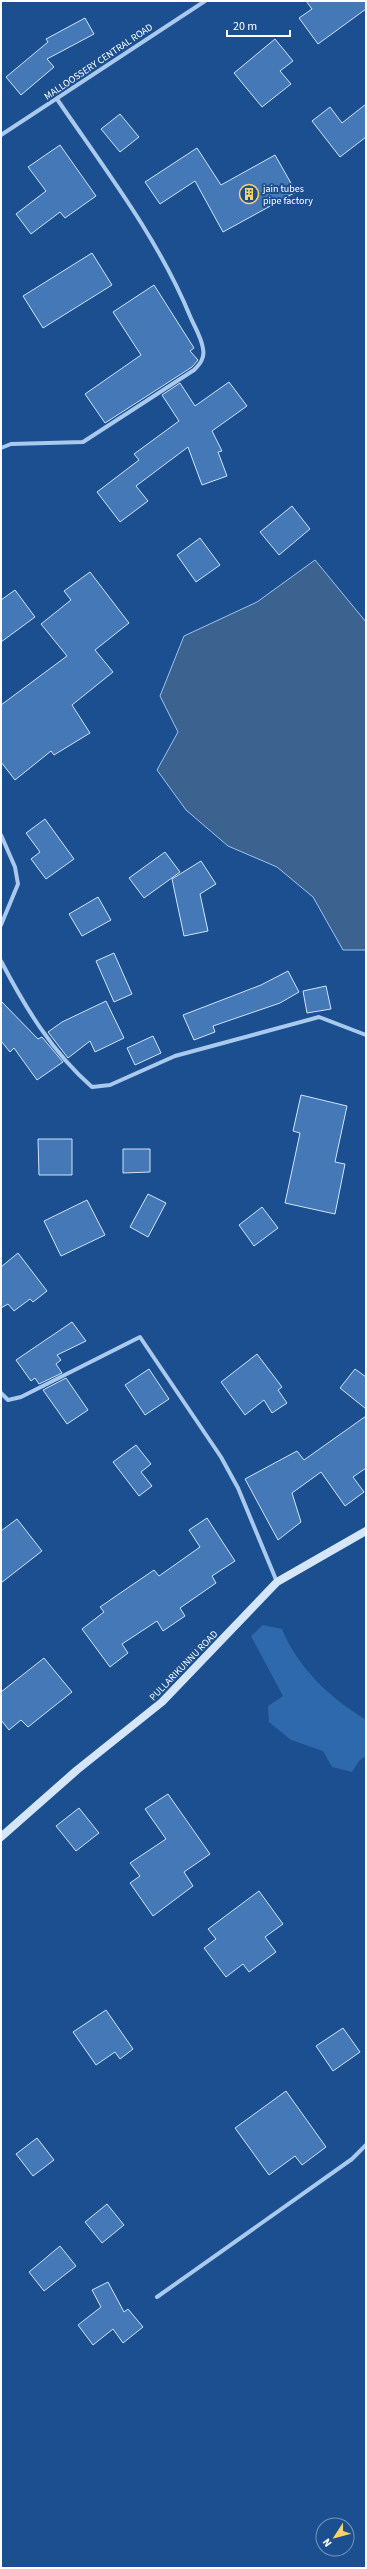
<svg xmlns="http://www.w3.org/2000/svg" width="367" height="2569" font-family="'Source Sans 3',sans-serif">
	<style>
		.green { fill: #2e69ad }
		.water { fill: #3c6290; stroke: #9cc4f0 }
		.building { fill: #4478b7; stroke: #cfe3fa }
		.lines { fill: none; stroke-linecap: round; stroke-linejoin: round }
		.street { stroke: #a9c9ee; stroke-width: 4 }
		.secondary { stroke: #d6e6fa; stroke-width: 8 }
		.labels { text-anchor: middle; stroke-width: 4; stroke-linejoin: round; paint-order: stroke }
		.street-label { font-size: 10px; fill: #fff; stroke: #1b4f8f }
		.poi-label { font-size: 10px; fill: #fff; stroke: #1b4f8f; text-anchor: start }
	</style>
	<rect width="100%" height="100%" fill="#1b4f8f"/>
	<path class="green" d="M263 1625 282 1629C298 1668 330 1698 366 1720V1756L359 1761 352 1772 332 1767 323 1751 291 1740 269 1722 268 1706 283 1696 251 1636Z"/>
	<polygon class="water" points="315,560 366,622 366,950 343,950 313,897 277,867 228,846 186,810 157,770 178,732 160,696 184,636 257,602"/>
	<g class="building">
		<polygon points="306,1 366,1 366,9 318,44 299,18 312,9"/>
		<polygon points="85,18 94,34 47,59 54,67 21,95 6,77 48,42 46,39"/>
		<polygon points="275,39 293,61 280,71 291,84 262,107 234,73"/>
		<polygon points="366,104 366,137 340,157 312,121 330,107 342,123"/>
		<polygon points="120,114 139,137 120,152 101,129"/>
		<polygon points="60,145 96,196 65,218 60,212 31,234 16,214 46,191 28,167"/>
		<polygon points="197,148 221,185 275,155 296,192 223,232 195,181 160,204 145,182"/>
		<polygon points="92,253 112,285 43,328 23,296"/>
		<polygon points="154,285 194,348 190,351 198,360 192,367 105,423 85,394 141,355 113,312"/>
		<polygon points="229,382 247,406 212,431 222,451 218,452 227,476 202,485 188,447 136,486 148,501 120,522 97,492 139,460 134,454 179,421 162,395 180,383 195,406"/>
		<polygon points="292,506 310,529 279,555 260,532"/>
		<polygon points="200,538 220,565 196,582 177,555"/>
		<polygon points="90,572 129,623 95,650 113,672 72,705 90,733 54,755 51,751 15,780 1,762 1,705 67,656 41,624 71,600 64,591"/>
		<polygon points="15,590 35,617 1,642 1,600"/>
		<polygon points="45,819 74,859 46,879 31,859 40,852 26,833"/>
		<polygon points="165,852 180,872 144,898 129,878"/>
		<polygon points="201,861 216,884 200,894 208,931 184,936 172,879"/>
		<polygon points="98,897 111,920 82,936 69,914"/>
		<polygon points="114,953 132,994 114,1002 96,961"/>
		<polygon points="288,971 299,992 280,1003 213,1026 215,1032 194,1040 183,1015 261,985"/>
		<polygon points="326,986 331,1009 307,1013 303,991"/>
		<polygon points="1,1001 38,1039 42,1037 63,1062 37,1080 14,1048 10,1052 1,1041"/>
		<polygon points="106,1001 124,1038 95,1052 90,1041 68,1058 48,1032 62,1022"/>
		<polygon points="153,1036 161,1053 135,1065 127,1048"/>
		<polygon points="301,1095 347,1106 335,1162 345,1164 335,1214 285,1203 300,1133 293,1131"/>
		<polygon points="38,1139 72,1139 72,1175 39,1175"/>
		<polygon points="123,1149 150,1149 150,1172 123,1173"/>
		<polygon points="148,1194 166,1203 148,1237 130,1227"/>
		<polygon points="87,1200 105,1235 61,1256 44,1221"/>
		<polygon points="262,1207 278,1228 254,1246 239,1225"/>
		<polygon points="18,1253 47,1291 33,1302 30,1299 14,1311 8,1304 1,1308 1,1267"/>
		<polygon points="72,1322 86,1341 57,1355 61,1360 56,1364 62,1373 39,1384 35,1378 31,1381 16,1360"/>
		<polygon points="257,1354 282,1387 278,1390 287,1403 272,1413 264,1400 245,1415 221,1382"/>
		<polygon points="149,1369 169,1399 145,1415 125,1385"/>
		<polygon points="355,1369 366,1377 366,1409 340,1388"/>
		<polygon points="66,1378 88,1410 67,1424 43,1390"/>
		<polygon points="366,1416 366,1468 353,1477 364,1492 345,1506 321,1472 292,1493 301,1522 278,1540 245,1479 297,1451 304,1460"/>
		<polygon points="136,1445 151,1464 141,1472 152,1486 139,1496 113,1462"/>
		<polygon points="207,1518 235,1561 212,1576 216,1583 180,1608 185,1616 163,1631 157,1621 122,1644 128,1653 110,1667 82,1629 104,1612 100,1607 132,1585 154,1570 159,1576 200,1547 189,1530"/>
		<polygon points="17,1519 42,1551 1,1583 1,1531"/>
		<polygon points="44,1658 72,1692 28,1727 21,1720 9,1730 1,1720 1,1692"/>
		<polygon points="168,1794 210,1854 184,1872 193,1886 153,1916 130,1883 140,1876 130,1863 166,1839 145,1809"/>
		<polygon points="79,1808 99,1833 76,1851 56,1826"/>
		<polygon points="259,1891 283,1924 265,1937 276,1952 249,1972 243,1964 226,1977 204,1948 216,1939 208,1929"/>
		<polygon points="106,2010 133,2049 120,2059 115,2052 96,2065 73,2032"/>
		<polygon points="343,2028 360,2052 333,2071 316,2046"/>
		<polygon points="286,2091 326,2147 302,2165 295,2156 269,2175 235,2128"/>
		<polygon points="37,2138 54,2160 33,2176 16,2154"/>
		<polygon points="107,2204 124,2225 102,2243 85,2222"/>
		<polygon points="60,2246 76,2266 44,2291 29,2272"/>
		<polygon points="108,2282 124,2312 128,2309 143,2327 123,2343 113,2329 93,2345 78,2325 101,2307 92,2290"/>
	</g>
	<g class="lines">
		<g class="street">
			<polyline points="1,135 205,1"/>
			<path d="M1 448 11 444 83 442 194 370C200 364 205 358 203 349 202 338 194 326 190 316 158 238 104 168 57 99"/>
			<polyline points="1,835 15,867 18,884 1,925"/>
			<path d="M1 961C25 1007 52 1052 92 1087L110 1085 175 1056 319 1017 366 1035"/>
			<polyline points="1,1393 8,1400 21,1397 140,1337 221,1457 238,1488 277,1582"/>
			<polyline points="157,2297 352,2159 366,2145"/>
		</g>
		<polyline class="secondary" points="1,1837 77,1770 162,1702 277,1582 366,1531"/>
	</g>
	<defs>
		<symbol id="building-ring" viewBox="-11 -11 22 22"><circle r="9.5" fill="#1b4f8f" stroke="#ffd166" stroke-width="1.5"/><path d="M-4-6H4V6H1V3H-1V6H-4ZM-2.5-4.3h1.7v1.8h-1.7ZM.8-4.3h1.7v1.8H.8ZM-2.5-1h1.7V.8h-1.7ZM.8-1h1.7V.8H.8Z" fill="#ffd166"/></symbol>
	</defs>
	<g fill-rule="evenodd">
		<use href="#building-ring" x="238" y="183" width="22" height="22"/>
	</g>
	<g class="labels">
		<g class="street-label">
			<text transform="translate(98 61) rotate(-34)" y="4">MALLOOSSERY CENTRAL ROAD</text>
			<text transform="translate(183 1665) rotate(-46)" y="4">PULLARIKUNNU ROAD</text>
		</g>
		<g class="poi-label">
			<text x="263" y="192">jain tubes<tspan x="263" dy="12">pipe factory</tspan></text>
		</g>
	</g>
	<rect width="367" height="2569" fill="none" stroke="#ffffff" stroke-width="4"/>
	<g transform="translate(335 2537) rotate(234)"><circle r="19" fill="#1b4f8f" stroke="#7695bc"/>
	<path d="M0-3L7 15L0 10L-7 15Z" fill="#ffd166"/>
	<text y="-6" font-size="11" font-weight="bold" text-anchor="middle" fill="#ffffff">N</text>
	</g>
	<path d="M227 30v6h63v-6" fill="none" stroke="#ffffff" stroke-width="2"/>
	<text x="233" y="30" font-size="12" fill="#ffffff" stroke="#1b4f8f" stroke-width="3" paint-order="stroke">20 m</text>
</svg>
